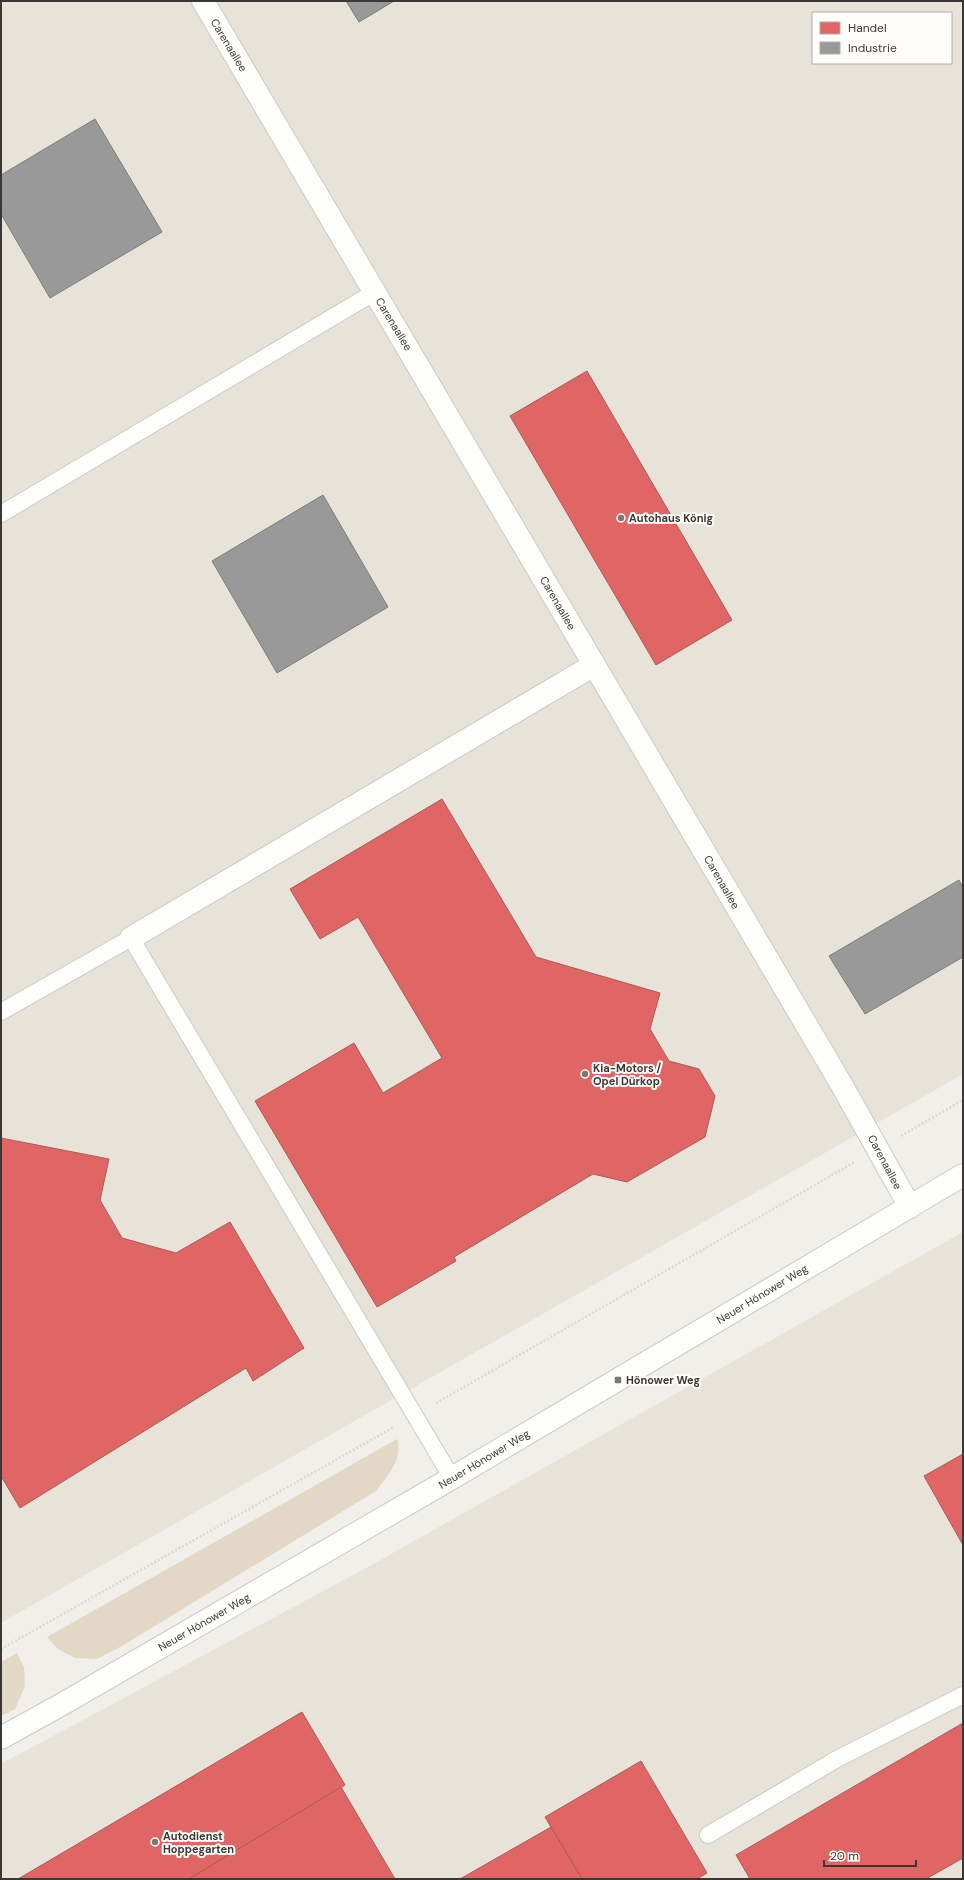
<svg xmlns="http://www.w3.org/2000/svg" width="964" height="1880" font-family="'DM Sans',sans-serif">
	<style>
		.built { fill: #e7e3d8; fill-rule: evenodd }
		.green { fill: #e2d8c5 }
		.shops { fill: #e06666; stroke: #ae5857 }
		.industry { fill: #999; stroke: #7c7c7b }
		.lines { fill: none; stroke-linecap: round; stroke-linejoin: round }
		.service-casing { stroke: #cbcac6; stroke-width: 18 }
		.minor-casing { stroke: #cbcac6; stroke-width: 24 }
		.secondary-casing { stroke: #cbcac6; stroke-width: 24 }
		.path { stroke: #d8d8d6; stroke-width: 2.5; stroke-dasharray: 2 2; stroke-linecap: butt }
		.service { stroke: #fdfdfc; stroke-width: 16 }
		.minor { stroke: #fdfdfc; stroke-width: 22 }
		.secondary { stroke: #fdfdfc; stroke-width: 22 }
		.poi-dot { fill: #797874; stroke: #fffdfa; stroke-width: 1.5 }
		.labels { text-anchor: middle; stroke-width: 4; stroke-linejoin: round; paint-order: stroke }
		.street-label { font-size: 11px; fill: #393835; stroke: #fffdfa }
		.poi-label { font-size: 11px; font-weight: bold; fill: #393835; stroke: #fffdfa; text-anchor: start }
	</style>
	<rect width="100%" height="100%" fill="#f1efea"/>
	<g class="built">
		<path d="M1 1H963V1074L1 1623ZM813 13H951V63H813Z"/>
		<polygon points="963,1232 963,1879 1,1879 1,1764 366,1568"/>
	</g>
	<g class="green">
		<path d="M397 1439C404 1458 387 1477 376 1491L122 1646 97 1659 75 1658 58 1649 47 1637Z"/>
		<polygon points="17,1653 24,1667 25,1686 15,1709 1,1716 1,1662"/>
	</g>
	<g class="shops">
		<polygon points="587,371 732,620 656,665 510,416"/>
		<polygon points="442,799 536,957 660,993 650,1029 669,1061 699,1069 715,1096 705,1137 627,1182 593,1174 454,1257 456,1261 377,1307 255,1101 354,1043 383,1093 442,1058 358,917 320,939 290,889"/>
		<polygon points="1,1138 109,1159 100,1200 122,1238 176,1253 230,1222 304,1348 253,1381 246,1368 20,1508 1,1476"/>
		<polygon points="963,1454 963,1545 924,1476"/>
		<polygon points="302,1712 345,1785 189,1879 18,1879"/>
		<polygon points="963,1723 963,1858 926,1879 750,1879 736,1855"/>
		<polygon points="641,1761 707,1873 697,1879 582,1879 545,1817"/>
		<polygon points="341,1787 395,1879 189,1879"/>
		<polygon points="551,1827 582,1879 460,1879"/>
	</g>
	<g class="industry">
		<polygon points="346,1 394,1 359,22"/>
		<polygon points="95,119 162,232 50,298 1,214 1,175"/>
		<polygon points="323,495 388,607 277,673 212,561"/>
		<polygon points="959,880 963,888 963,957 865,1014 829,956"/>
	</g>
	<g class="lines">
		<defs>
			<g id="service">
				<polyline points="1,514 375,292"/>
				<polyline points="1,1012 131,938 452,1478"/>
				<polyline points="708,1835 837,1759 963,1695"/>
			</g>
			<g id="minor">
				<polyline points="203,1 840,1082 910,1207"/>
				<polyline points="131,938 594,665"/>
			</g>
			<polyline id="secondary" points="1,1738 66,1702 452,1478 963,1175"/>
		</defs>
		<use href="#service" class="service-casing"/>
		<use href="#minor" class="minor-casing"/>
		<use href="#secondary" class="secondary-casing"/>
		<g class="path">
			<polyline points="901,1136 963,1100"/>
			<polyline points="436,1403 855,1162"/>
			<polyline points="1,1649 394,1427"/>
		</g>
		<use href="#service" class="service"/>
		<use href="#minor" class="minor"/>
		<use href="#secondary" class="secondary"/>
	</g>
	<g class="poi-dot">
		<circle cx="621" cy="518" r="4"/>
		<circle cx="585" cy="1074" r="4"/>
		<rect x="614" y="1376" width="8" height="8" rx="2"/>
		<circle cx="155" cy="1842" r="4"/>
	</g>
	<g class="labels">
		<g class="street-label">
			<text transform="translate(229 45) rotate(59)" y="4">Carenaallee</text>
			<text transform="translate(394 324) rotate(59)" y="4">Carenaallee</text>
			<text transform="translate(558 603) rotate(60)" y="4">Carenaallee</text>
			<text transform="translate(722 882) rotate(60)" y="4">Carenaallee</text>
			<text transform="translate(885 1162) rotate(62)" y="4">Carenaallee</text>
			<text transform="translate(762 1294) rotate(-31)" y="4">Neuer Hönower Weg</text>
			<text transform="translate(484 1459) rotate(-31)" y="4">Neuer Hönower Weg</text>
			<text transform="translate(204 1622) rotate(-30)" y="4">Neuer Hönower Weg</text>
		</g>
		<g class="poi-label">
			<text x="629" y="522">Autohaus König</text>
			<text x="593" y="1072">Kia-Motors /<tspan x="593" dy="13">Opel Dürkop</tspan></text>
			<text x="626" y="1384">Hönower Weg</text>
			<text x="163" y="1840">Autodienst<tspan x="163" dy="13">Hoppegarten</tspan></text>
		</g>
	</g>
	<rect width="964" height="1880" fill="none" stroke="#393835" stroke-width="4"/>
	<rect x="812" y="12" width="140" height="52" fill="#fffdfa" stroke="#b0aeab"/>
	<rect x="820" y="22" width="20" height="12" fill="#e06666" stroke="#b0aeab"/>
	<text x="848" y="32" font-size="12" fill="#393835">Handel</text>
	<rect x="820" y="42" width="20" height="12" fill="#999999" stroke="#b0aeab"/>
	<text x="848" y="52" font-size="12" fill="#393835">Industrie</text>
	<path d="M824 1860v6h92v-6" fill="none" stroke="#393835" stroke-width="2"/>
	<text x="830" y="1860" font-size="12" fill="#393835" stroke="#fffdfa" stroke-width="3" paint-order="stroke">20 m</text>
</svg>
